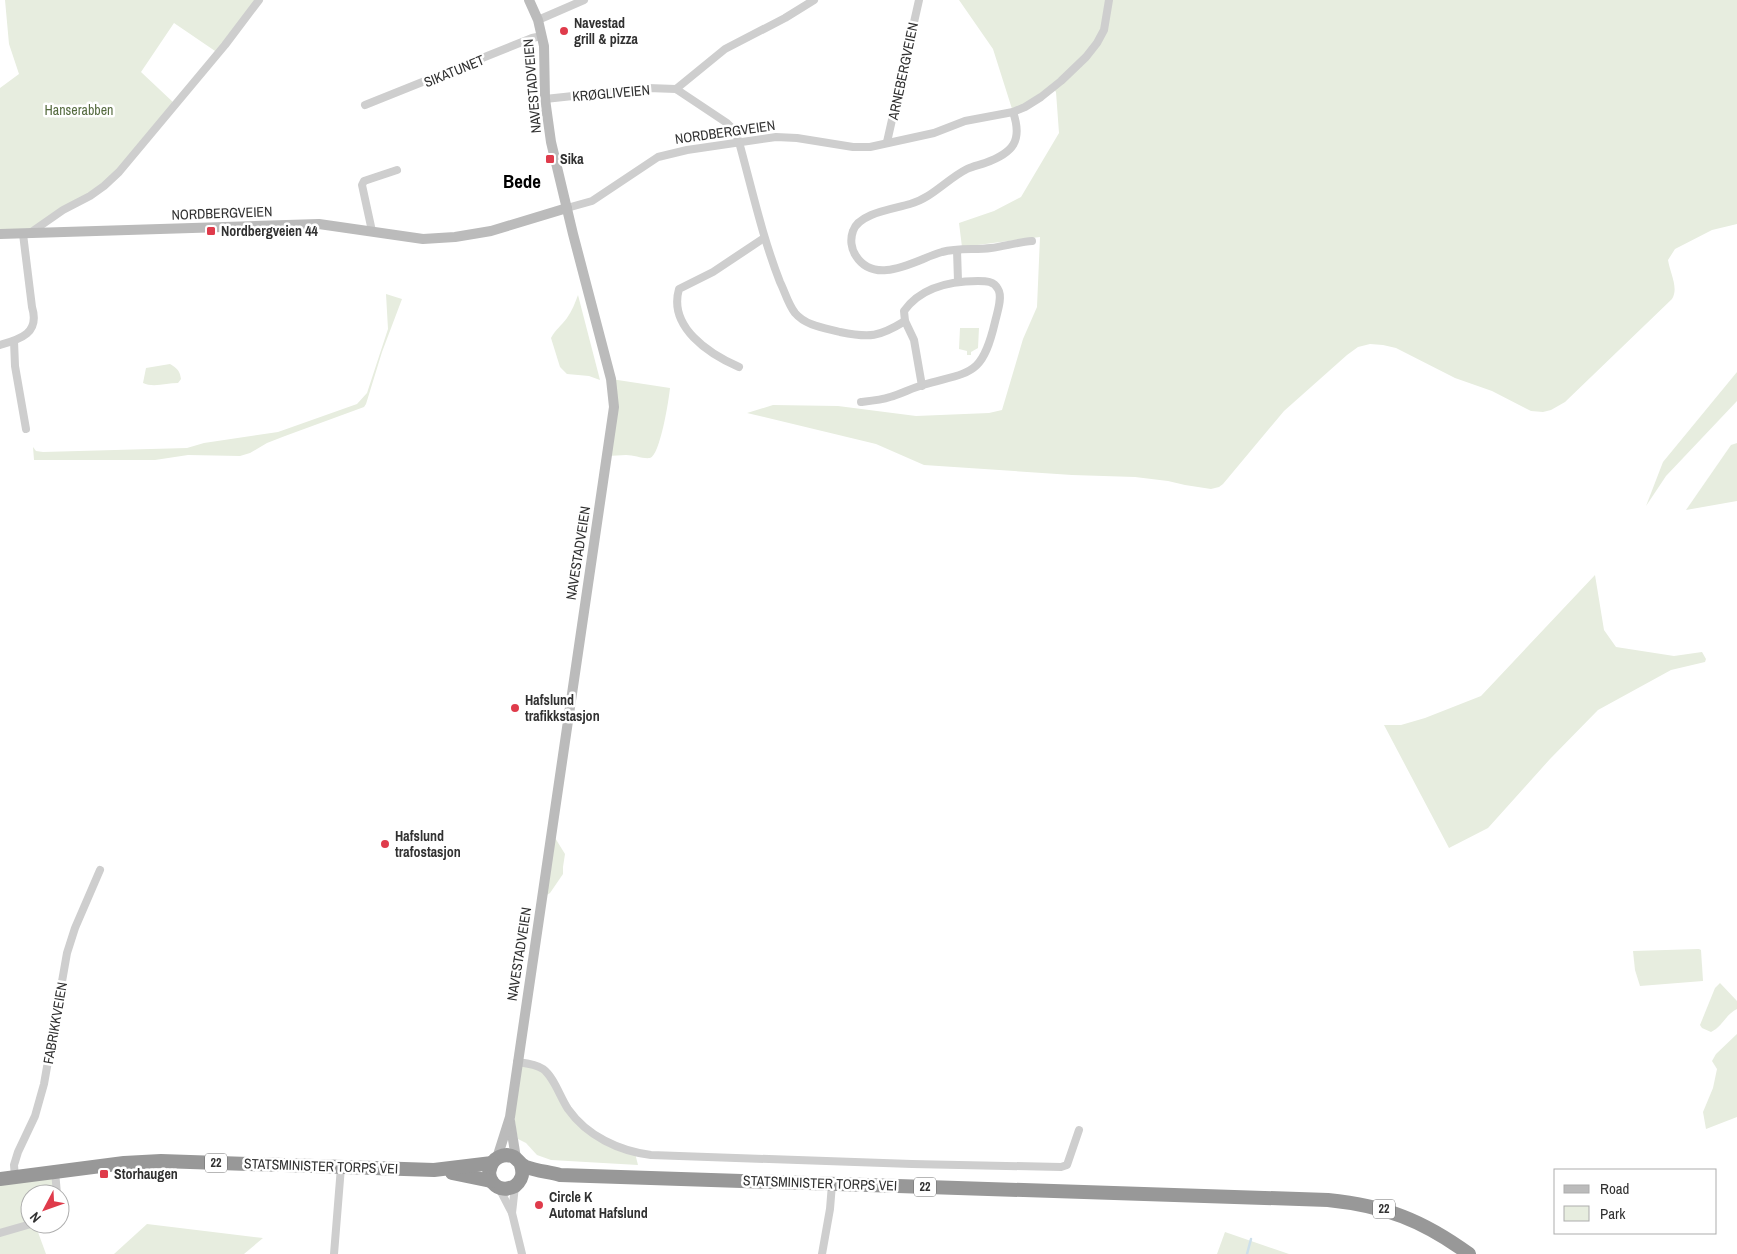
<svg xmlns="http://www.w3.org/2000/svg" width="1737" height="1254" font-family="'Archivo Narrow',sans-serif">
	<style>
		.green { fill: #e7eddf }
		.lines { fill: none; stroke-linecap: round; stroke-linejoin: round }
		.stream { stroke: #cde0eb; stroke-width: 2.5 }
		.street { stroke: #cecece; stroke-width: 8 }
		.secondary { stroke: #bbb; stroke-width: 10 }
		.highway { stroke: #989898; stroke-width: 14 }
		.poi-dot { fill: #df3b4b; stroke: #fff; stroke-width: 2 }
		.labels { text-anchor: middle; stroke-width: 5; stroke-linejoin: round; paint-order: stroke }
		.shield { fill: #fff; stroke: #6f6f6f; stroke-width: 1 }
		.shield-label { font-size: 12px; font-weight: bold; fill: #313131 }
		.poi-label { font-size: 14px; font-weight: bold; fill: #313131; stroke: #fff; text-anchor: start }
		.street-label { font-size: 14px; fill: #313131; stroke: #fff }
		.park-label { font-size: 14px; fill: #556b3f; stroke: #fff }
		.district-label { font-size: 19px; font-weight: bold; fill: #000; stroke: #fff }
	</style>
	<rect width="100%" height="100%" fill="#fff"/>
	<g class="green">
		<polygon points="5,0 259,0 218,53 174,23 141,72 175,104 119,172 30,233 0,234 0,88 19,74 9,44"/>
		<path d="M959 0H1737V224L1712 230 1675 249 1668 260C1670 273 1679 288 1672 299L1565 402 1551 410 1543 412 1531 411 1492 391 1455 378 1396 348 1383 345 1370 344 1358 347 1347 355 1284 411 1223 484 1219 487 1211 489 1185 485 1168 481 1135 477 1072 475 924 465 876 444 747 413 773 405 838 406 916 416 989 413 1002 410 1023 339 1037 307 1040 237 962 247 959 223 994 211 1021 197 1059 133 1056 92 1053 88 1013 112 993 49Z"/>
		<polygon points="386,294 402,299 382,352 366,404 364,407 285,436 267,443 250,453 240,456 188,455 155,460 34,460 33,447 36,451 43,452 187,448 204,443 278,432 357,404 367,393 388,329"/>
		<path d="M578 295 600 380 589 376 567 374 560 367 551 338C555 330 562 325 567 318 572 311 575 303 578 295Z"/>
		<polygon points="960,328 979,328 978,348 971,352 971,355 967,355 967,351 959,349"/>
		<path d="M170 364C177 368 180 371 181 379L178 383C167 383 153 388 143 383L146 368Z"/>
		<polygon points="1737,372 1737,401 1666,476 1646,506 1663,462"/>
		<path d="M611 379 670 388C669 399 660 456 650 458 643 459 634 455 626 455 620 455 614 456 607 456Z"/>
		<polygon points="1737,443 1737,501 1686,510 1731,445"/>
		<polygon points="1595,575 1604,630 1616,647 1674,656 1702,652 1706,659 1705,662 1671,670 1598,710 1550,759 1488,828 1449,848 1384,725 1401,725 1425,718 1481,696"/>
		<polygon points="552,833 565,854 563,867 563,874 550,893 542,898"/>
		<polygon points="1699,949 1701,950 1703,981 1640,986 1635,970 1633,951"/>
		<path d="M1720 983 1737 1001V1009C1726 1014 1722 1027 1711 1032L1702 1028 1700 1025 1715 988Z"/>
		<polygon points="1737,1034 1737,1117 1706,1129 1703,1112 1713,1088 1717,1069 1712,1061 1716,1054"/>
		<path d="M517 1062 543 1069 586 1128 635 1153 638 1165 551 1160 537 1155 526 1143 518 1139C512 1113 513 1088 517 1062Z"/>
		<polygon points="55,1171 57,1194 30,1194 30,1224 35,1224 46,1254 0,1254 0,1179"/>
		<polygon points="147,1224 263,1238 244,1254 114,1254"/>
		<polygon points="1225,1232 1289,1254 1217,1254"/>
	</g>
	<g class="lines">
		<polyline class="stream" points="1247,1254 1251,1239"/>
		<g class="street">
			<polyline points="538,20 584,0"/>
			<polyline points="676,89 725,49 785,18 814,0"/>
			<path d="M545 99 648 88 676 89 727 123 734 130 739 142C752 189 762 236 780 282 785 292 788 304 795 313 806 326 825 328 840 332 870 338 879 337 905 321"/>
			<polyline points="365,105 532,38 542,36"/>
			<path d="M1013 112C1023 141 1013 153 985 163 980 165 973 166 967 169 947 179 932 198 910 204 894 209 859 213 853 231 850 239 851 249 856 256 876 287 917 259 942 252 958 248 975 250 991 248 1005 246 1019 242 1032 241"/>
			<polyline points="887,142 919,0"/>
			<polyline points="567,208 592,201 658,157 687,150 776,137 797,138 853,147 870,147 934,133 965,121 1013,112 1025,107 1041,97 1061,81 1086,57 1097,43 1104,30 1109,0"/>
			<polyline points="372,231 362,185 364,181 397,170"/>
			<polyline points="30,233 63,210 90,196 104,186 119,172 225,45 259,0"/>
			<polyline points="957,250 958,281"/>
			<polyline points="14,341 15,366 26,429"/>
			<path d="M0 345C21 339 40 333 32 307L23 234"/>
			<path d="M739 367C709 354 668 327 679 289L713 272 764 238"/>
			<path d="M861 402C870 401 881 400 890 397 901 394 912 388 923 385 971 371 982 377 995 322 997 313 1003 297 998 289 994 281 986 281 978 281 950 281 921 287 904 311L905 321 914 340 922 386"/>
			<path d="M517 1062C525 1063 536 1064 543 1069 554 1077 560 1097 568 1109 587 1136 619 1151 651 1155L912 1164 1061 1167 1067 1165 1079 1130"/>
			<polyline points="55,1171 57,1194"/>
			<polyline points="15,1177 14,1165 18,1152 35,1116 44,1084 67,953 75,928 100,870"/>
			<polyline points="499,1188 512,1213 522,1254"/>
			<polyline points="512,1213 515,1186"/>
			<polyline points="0,1233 31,1224"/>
			<polyline points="334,1254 341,1167"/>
			<polyline points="822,1254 830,1209 832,1184"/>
		</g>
		<g class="secondary">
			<polyline points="0,234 319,224 423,239 455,237 491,231 567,208"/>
			<polyline points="510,1121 516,1158"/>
			<polyline points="497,1158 510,1117 614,407 611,379 573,234 551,142 545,99 544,46 538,20 529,0"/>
		</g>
		<g class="highway">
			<path d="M521 1165C524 1174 522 1180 515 1186 507 1190 499 1190 493 1183 490 1179 488 1174 490 1169 492 1158 504 1152 514 1157 519 1160 520 1165 526 1167 537 1171 549 1172 560 1175L1328 1200C1386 1206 1422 1220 1469 1254"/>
			<polyline points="452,1173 491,1181"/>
			<polyline points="0,1179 124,1163 161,1161 434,1170 492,1163"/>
		</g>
	</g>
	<g class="poi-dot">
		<circle cx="564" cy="31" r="5"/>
		<rect x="545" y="154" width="10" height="10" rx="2.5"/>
		<rect x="206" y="226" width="10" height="10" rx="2.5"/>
		<circle cx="515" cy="708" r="5"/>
		<circle cx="385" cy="844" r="5"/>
		<rect x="99" y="1169" width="10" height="10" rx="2.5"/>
		<circle cx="539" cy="1205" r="5"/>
	</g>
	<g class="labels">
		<g class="shield">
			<rect x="205" y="1153.5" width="22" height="19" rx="4"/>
			<rect x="914" y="1177.5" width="22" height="19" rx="4"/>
			<rect x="1373" y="1199.5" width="22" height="19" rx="4"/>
		</g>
		<g class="shield-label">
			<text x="216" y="1167">22</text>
			<text x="925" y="1191">22</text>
			<text x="1384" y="1213">22</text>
		</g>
		<g class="poi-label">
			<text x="574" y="28">Navestad<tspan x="574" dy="16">grill &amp; pizza</tspan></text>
			<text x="560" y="164">Sika</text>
			<text x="221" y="236">Nordbergveien 44</text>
			<text x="525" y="705">Hafslund<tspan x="525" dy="16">trafikkstasjon</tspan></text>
			<text x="395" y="841">Hafslund<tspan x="395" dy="16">trafostasjon</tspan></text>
			<text x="114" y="1179">Storhaugen</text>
			<text x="549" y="1202">Circle K<tspan x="549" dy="16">Automat Hafslund</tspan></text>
		</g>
		<g class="street-label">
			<text transform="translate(454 71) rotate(-22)" y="5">SIKATUNET</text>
			<text transform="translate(903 71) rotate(-78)" y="5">ARNEBERGVEIEN</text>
			<text transform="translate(532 86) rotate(-95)" y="5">NAVESTADVEIEN</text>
			<text transform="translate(611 93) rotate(-5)" y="5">KRØGLIVEIEN</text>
			<text transform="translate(725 132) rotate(-8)" y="5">NORDBERGVEIEN</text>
			<text transform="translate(222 213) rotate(-2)" y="5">NORDBERGVEIEN</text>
			<text transform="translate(578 553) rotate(-81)" y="5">NAVESTADVEIEN</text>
			<text transform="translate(519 954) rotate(-81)" y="5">NAVESTADVEIEN</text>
			<text transform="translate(55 1023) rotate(-80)" y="5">FABRIKKVEIEN</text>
			<text transform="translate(321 1166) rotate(2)" y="5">STATSMINISTER TORPS VEI</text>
			<text transform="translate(820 1183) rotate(2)" y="5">STATSMINISTER TORPS VEI</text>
		</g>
		<g class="park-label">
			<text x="79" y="115">Hanserabben</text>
		</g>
		<g class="district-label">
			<text x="522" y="188">Bede</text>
		</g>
	</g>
	<rect x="1554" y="1169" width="162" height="65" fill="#ffffff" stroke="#adadad"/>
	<rect x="1564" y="1185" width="25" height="8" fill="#bbbbbb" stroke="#adadad"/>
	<text x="1600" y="1194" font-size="15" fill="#313131">Road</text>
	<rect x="1564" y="1206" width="25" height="15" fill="#e7eddf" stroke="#adadad"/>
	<text x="1600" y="1219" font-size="15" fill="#313131">Park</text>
	<g transform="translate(45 1209) rotate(229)"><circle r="24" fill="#ffffff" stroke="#adadad"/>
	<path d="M0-4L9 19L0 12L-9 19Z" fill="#df3b4b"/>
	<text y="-8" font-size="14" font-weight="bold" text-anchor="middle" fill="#313131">N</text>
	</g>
</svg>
